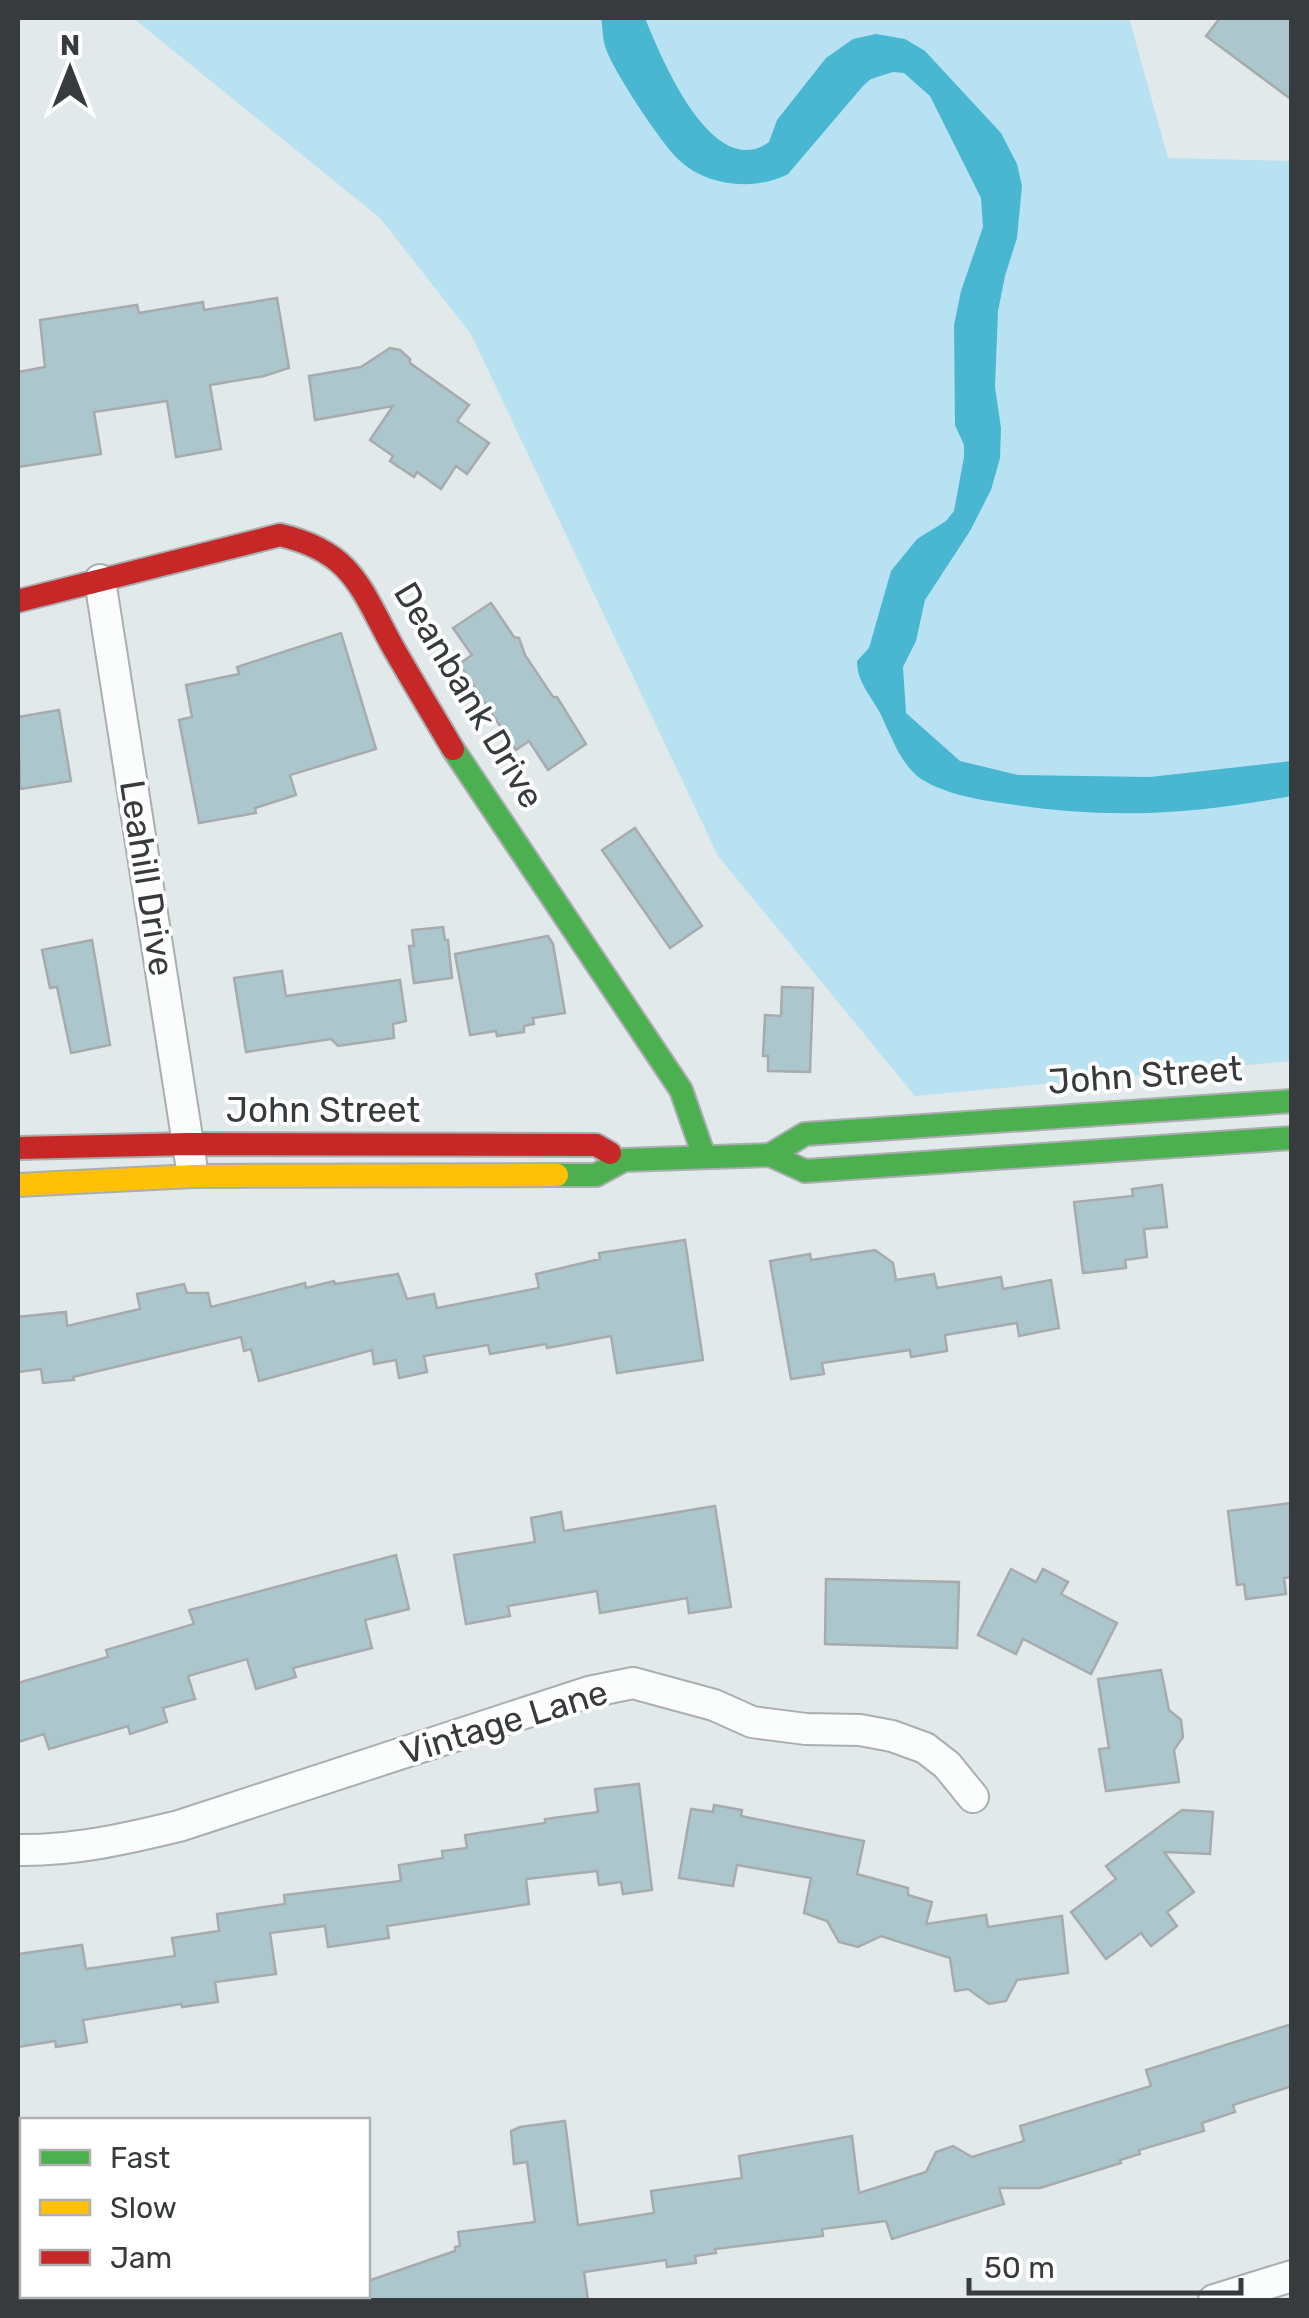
<svg xmlns="http://www.w3.org/2000/svg" width="1309" height="2318" font-family="Rubik,sans-serif">
	<style>
		.green { fill: #b8e2f1 }
		.water { fill: #49b7d2 }
		.building { fill: #acc6ce; stroke: #a7abac; stroke-width: 2.5 }
		.lines { fill: none; stroke-linecap: round; stroke-linejoin: round }
		.street-casing { stroke: #a9aeaf; stroke-width: 34 }
		.fast-casing { stroke: #a9aeaf; stroke-width: 26 }
		.slow-casing { stroke: #a9aeaf; stroke-width: 26 }
		.jam-casing { stroke: #a9aeaf; stroke-width: 26 }
		.street { stroke: #fbfcfc; stroke-width: 30 }
		.fast { stroke: #4caf50; stroke-width: 22 }
		.slow { stroke: #ffc107; stroke-width: 22 }
		.jam { stroke: #c62828; stroke-width: 22 }
		.labels { text-anchor: middle; stroke-width: 8; stroke-linejoin: round; paint-order: stroke }
		.street-label { font-size: 35px; fill: #373b3d; stroke: #fff }
	</style>
	<rect width="100%" height="100%" fill="#e2e9ea"/>
	<polygon class="green" points="133,18 1129,18 1168,158 1291,161 1291,1061 915,1096 718,856 471,334 380,218"/>
	<path class="water" d="M601 18H645C660 55 712 183 769 142L777 120 826 58 853 39 876 34 905 39 925 51 1001 133 1017 164 1022 186 1017 238 1005 276 998 311 995 387 1001 428 1000 458 991 490 970 531 925 600 916 641 903 667 906 713 960 761 1018 775 1150 777 1291 761V796C1194 814 1108 820 1009 804 980 800 947 795 921 779 901 765 891 736 881 715 871 695 857 683 857 661L869 648 891 571 917 539 946 521 954 511 964 457V445L955 425 954 325 961 291 983 227 981 198 930 96 904 73 893 72 871 79 863 86 788 174C756 191 707 187 679 160 661 143 614 72 606 49 602 39 603 27 601 18Z"/>
	<g class="building">
		<polygon points="1220,18 1292,18 1292,100 1206,36"/>
		<polygon points="277,298 289,368 264,376 210,385 221,449 176,457 167,401 94,412 101,454 18,467 18,372 45,367 40,320 137,305 139,313 203,302 204,310"/>
		<polygon points="390,348 400,350 410,359 410,363 469,405 457,421 489,443 467,474 456,466 441,489 417,472 414,477 390,461 393,456 370,440 393,406 315,420 309,376 361,367"/>
		<polygon points="491,603 514,637 519,638 525,655 553,697 557,697 586,744 548,770 529,741 516,750 459,664 472,655 453,628"/>
		<polygon points="341,633 376,749 290,775 296,795 255,808 256,813 199,823 179,720 192,717 186,685 239,674 237,667"/>
		<polygon points="59,710 71,781 20,789 18,717"/>
		<polygon points="635,828 702,926 670,948 602,850"/>
		<polygon points="443,927 445,940 448,940 452,978 414,983 409,946 414,946 412,930"/>
		<polygon points="548,936 553,944 565,1013 533,1018 534,1024 524,1026 524,1032 497,1036 496,1031 470,1035 455,954"/>
		<polygon points="92,940 110,1045 71,1053 57,987 50,988 42,950"/>
		<polygon points="282,971 286,996 400,980 406,1021 393,1024 394,1038 338,1046 331,1039 246,1052 234,978"/>
		<polygon points="782,987 813,988 810,1072 768,1071 768,1056 763,1056 765,1015 781,1016"/>
		<polygon points="1162,1185 1167,1227 1144,1229 1147,1257 1125,1260 1126,1268 1083,1273 1074,1202 1133,1196 1132,1189"/>
		<polygon points="685,1240 703,1360 617,1373 611,1336 547,1348 546,1344 490,1354 488,1345 424,1356 427,1372 399,1378 396,1360 374,1364 372,1350 259,1381 251,1349 244,1351 241,1337 73,1377 74,1380 43,1383 41,1369 18,1372 18,1317 66,1312 67,1326 140,1309 137,1294 184,1284 187,1293 208,1293 211,1307 305,1283 306,1288 334,1281 335,1284 398,1274 407,1299 434,1294 437,1308 539,1288 536,1274 600,1259 599,1253"/>
		<polygon points="875,1250 893,1263 896,1280 934,1274 937,1288 1001,1277 1003,1289 1051,1280 1059,1328 1019,1336 1017,1323 945,1335 947,1351 911,1357 910,1350 822,1363 824,1374 791,1379 770,1261 810,1254 811,1260"/>
		<polygon points="1292,1503 1292,1577 1284,1578 1286,1594 1246,1599 1244,1584 1237,1585 1228,1511"/>
		<polygon points="715,1506 731,1607 689,1613 687,1598 600,1613 597,1591 508,1606 510,1616 466,1624 454,1555 535,1542 531,1518 561,1512 564,1531"/>
		<polygon points="396,1555 409,1609 365,1620 372,1648 293,1668 296,1677 256,1689 247,1659 188,1676 195,1699 163,1708 167,1722 130,1734 128,1726 49,1749 44,1734 18,1742 18,1683 108,1657 106,1650 194,1624 189,1610"/>
		<polygon points="1011,1569 1036,1582 1043,1569 1068,1582 1061,1594 1117,1623 1091,1674 1023,1639 1016,1654 978,1635"/>
		<polygon points="826,1579 959,1582 957,1648 825,1644"/>
		<polygon points="1161,1670 1169,1710 1181,1720 1183,1737 1174,1750 1179,1782 1106,1791 1099,1749 1109,1748 1098,1679"/>
		<polygon points="639,1784 652,1890 623,1894 621,1882 599,1885 597,1871 526,1879 529,1904 387,1926 389,1938 328,1947 325,1926 270,1933 276,1974 215,1982 218,2002 182,2007 181,2004 83,2020 87,2042 56,2047 55,2041 18,2047 18,1954 82,1945 86,1969 175,1956 172,1938 219,1931 217,1914 285,1904 284,1895 401,1881 399,1865 443,1858 442,1851 467,1848 465,1835 545,1823 545,1819 598,1812 595,1789"/>
		<polygon points="714,1805 742,1810 741,1816 864,1841 857,1874 908,1888 908,1895 932,1902 926,1924 986,1915 988,1927 1062,1916 1068,1973 1017,1980 1006,2001 989,2004 968,1989 955,1991 950,1958 881,1936 858,1947 839,1942 827,1921 804,1913 811,1878 737,1865 733,1886 679,1878 691,1809 713,1812"/>
		<polygon points="1182,1810 1213,1812 1210,1854 1164,1852 1194,1892 1167,1912 1177,1926 1151,1946 1141,1933 1106,1959 1071,1912 1116,1879 1106,1866"/>
		<polygon points="1292,2024 1292,2086 1233,2105 1235,2112 1202,2123 1204,2131 1139,2150 1140,2154 1120,2160 1121,2163 1040,2188 999,2188 1004,2204 892,2239 886,2221 822,2229 823,2236 715,2249 716,2253 695,2256 696,2263 667,2267 666,2260 584,2272 588,2300 326,2300 327,2296 368,2296 368,2281 455,2251 455,2247 460,2246 458,2232 535,2222 527,2162 514,2164 511,2131 520,2127 565,2121 578,2225 654,2213 651,2191 742,2178 739,2156 852,2136 859,2193 926,2172 936,2152 953,2146 972,2157 1024,2141 1020,2126 1151,2086 1146,2070"/>
	</g>
	<g class="lines">
		<defs>
			<g id="street">
				<polyline points="100,580 191,1163"/>
				<path d="M18 1850C73 1851 125 1839 179 1826L589 1692 633 1683 714 1705 752 1722 806 1729 860 1730 892 1736 925 1748 947 1765 973 1797"/>
				<polyline points="1214,2300 1292,2276"/>
			</g>
			<g id="fast">
				<polyline points="453,749 681,1090 704,1156"/>
				<polyline points="770,1155 805,1134 1292,1101"/>
				<polyline points="557,1175 596,1175 624,1160 770,1155 805,1171 1292,1138"/>
			</g>
			<polyline id="slow" points="18,1185 193,1176 557,1175"/>
			<g id="jam">
				<path d="M18 601 280 535C354 552 361 590 394 649 413 682 433 715 453 749"/>
				<polyline points="18,1148 189,1144 596,1145 610,1153"/>
			</g>
		</defs>
		<use href="#street" class="street-casing"/>
		<use href="#fast" class="fast-casing"/>
		<use href="#slow" class="slow-casing"/>
		<use href="#jam" class="jam-casing"/>
		<use href="#street" class="street"/>
		<use href="#fast" class="fast"/>
		<use href="#slow" class="slow"/>
		<use href="#jam" class="jam"/>
	</g>
	<g class="labels">
		<g class="street-label">
			<text transform="translate(469 695) rotate(59)" y="12">Deanbank Drive</text>
			<text transform="translate(147 878) rotate(81)" y="12">Leahill Drive</text>
			<text transform="translate(1145 1075) rotate(-4)" y="12">John Street</text>
			<text x="323" y="1122">John Street</text>
			<text transform="translate(504 1722) rotate(-17)" y="12">Vintage Lane</text>
		</g>
	</g>
	<rect width="1309" height="2318" fill="none" stroke="#373b3d" stroke-width="40"/>
	<rect x="20" y="2118" width="350" height="180" fill="#ffffff" stroke="#afb1b1" stroke-width="2.5"/>
	<rect x="40" y="2150" width="50" height="15" fill="#4caf50" stroke="#afb1b1" stroke-width="2.5"/>
	<text x="110" y="2168" font-size="30" fill="#373b3d">Fast</text>
	<rect x="40" y="2200" width="50" height="15" fill="#ffc107" stroke="#afb1b1" stroke-width="2.5"/>
	<text x="110" y="2218" font-size="30" fill="#373b3d">Slow</text>
	<rect x="40" y="2250" width="50" height="15" fill="#c62828" stroke="#afb1b1" stroke-width="2.5"/>
	<text x="110" y="2268" font-size="30" fill="#373b3d">Jam</text>
	<g transform="translate(70 70)" stroke="#ffffff" stroke-width="8" paint-order="stroke">
	<path d="M0-8L18 38L0 25L-18 38Z" fill="#373b3d"/>
	<text y="-15" font-size="28" font-weight="bold" text-anchor="middle" fill="#373b3d">N</text>
	</g>
	<path d="M969 2278v15h272v-15" fill="none" stroke="#373b3d" stroke-width="5"/>
	<text x="984" y="2278" font-size="30" fill="#373b3d" stroke="#ffffff" stroke-width="8" paint-order="stroke">50 m</text>
</svg>
